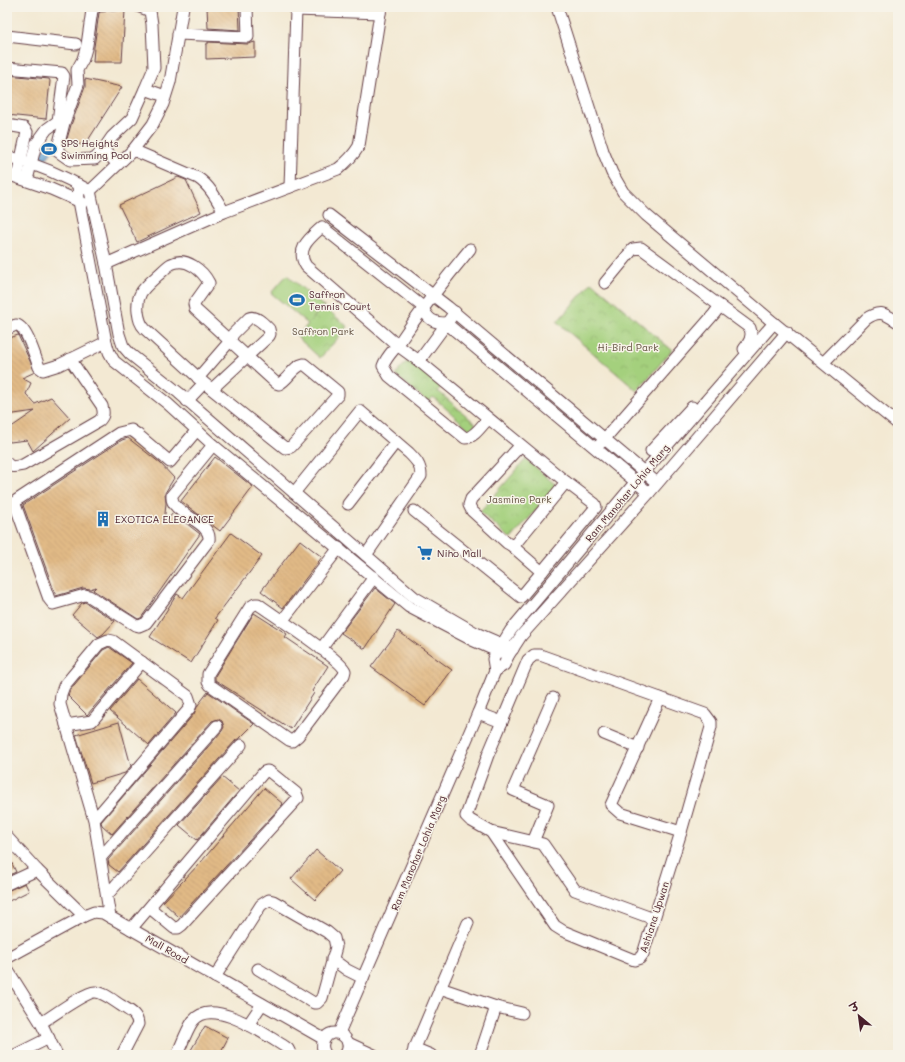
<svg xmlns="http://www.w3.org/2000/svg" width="905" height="1062" font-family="Mali,'Playpen Sans Deva',sans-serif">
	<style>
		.park { fill: url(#park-crowns); stroke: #777854 }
		.pitch { fill: #a4d07d; stroke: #777854 }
		.water { fill: url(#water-waves); stroke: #545f7e }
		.building { fill: url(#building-back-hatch) }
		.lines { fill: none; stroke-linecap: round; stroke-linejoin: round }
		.minor-casing { stroke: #633d44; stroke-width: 13 }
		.minor { stroke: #fff; stroke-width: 11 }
		.labels { text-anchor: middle; stroke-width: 3; stroke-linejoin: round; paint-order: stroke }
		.poi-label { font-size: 10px; fill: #4a1f2b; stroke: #f7f3e8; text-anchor: start }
		.park-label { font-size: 10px; fill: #655444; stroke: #f7f3e8 }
		.street-label { font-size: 10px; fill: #4a1f2b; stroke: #f7f3e8 }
	</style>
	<defs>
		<pattern id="park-crowns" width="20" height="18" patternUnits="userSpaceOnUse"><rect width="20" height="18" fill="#a4d07d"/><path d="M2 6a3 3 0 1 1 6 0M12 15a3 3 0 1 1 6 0" fill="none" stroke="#8fb26c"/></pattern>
		<pattern id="water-waves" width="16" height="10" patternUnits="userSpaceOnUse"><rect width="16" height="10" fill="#5f9fd2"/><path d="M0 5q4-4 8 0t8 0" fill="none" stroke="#5081ab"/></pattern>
		<pattern id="building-back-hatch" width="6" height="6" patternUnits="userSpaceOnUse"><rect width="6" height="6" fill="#e1ba86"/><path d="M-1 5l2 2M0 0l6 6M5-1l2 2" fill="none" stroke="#c39f74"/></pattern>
	</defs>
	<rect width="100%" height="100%" fill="#f7f3e8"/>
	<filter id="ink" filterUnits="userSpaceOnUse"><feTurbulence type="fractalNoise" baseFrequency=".025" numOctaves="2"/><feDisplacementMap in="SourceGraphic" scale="8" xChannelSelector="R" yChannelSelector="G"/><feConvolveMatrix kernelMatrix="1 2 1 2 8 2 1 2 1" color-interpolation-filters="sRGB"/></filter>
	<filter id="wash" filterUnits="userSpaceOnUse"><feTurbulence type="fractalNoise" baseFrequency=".012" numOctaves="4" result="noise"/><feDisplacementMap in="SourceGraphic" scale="16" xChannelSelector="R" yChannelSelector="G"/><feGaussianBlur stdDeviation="0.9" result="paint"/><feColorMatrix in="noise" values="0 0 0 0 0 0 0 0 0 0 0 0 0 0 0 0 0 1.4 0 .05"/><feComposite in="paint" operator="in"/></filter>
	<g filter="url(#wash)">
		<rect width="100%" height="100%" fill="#f3e9d3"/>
		<g class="park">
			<polygon points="592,282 672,350 637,391 557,322"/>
			<polygon points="323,306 348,327 320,358 297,337"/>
			<polygon points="410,358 442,385 438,391 476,424 470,430 433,397 428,402 395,375"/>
			<polygon points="526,459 557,486 511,539 480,512"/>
		</g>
		<polygon class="pitch" points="287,275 323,306 308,324 271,293"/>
		<polygon class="water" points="51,140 54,140 57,145 48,157 44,159 41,156 41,153"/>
		<g id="blocks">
			<g class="building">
				<polygon points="207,7 239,7 240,30 208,28"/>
				<polygon points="125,10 122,62 93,62 94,47 99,13 100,12"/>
				<polygon points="208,42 248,44 255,42 255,57 206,59 206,44 208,44"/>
				<polygon points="7,75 49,79 50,81 46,119 7,115"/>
				<polygon points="85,79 122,87 85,145 66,142 71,125 85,87"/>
				<polygon points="178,177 186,180 201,212 137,242 119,205"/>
				<polygon points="18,335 35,372 22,378 31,383 26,394 35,404 51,397 70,418 33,451 27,440 10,442 7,438 7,430 35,411 7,415 7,339"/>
				<polygon points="128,438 160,463 174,478 165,493 166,503 164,524 173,513 200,534 141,618 138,619 93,590 96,587 90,589 83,588 56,596 23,505 122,440"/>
				<polygon points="215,457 253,487 220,531 181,501"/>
				<polygon points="231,533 262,556 215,618 218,620 191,663 150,637 177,594 183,598"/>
				<polygon points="300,540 322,557 283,608 261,591"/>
				<polygon points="375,588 395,604 365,649 341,633"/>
				<polygon points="85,602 115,621 103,634 98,637 72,615 82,603"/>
				<polygon points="254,613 287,634 285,637 328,666 312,691 314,693 291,729 215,680 215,676"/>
				<polygon points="398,631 452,670 425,706 371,667"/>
				<polygon points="109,647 132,663 87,715 68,696 70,690 103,650"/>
				<polygon points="137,679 176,713 149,745 110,711"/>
				<polygon points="208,692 254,724 240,738 236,740 118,872 109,865 108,860 222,731 224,727 222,721 218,719 212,721 112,834 102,825 101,822 194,714 198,705"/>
				<polygon points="119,722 131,766 125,773 91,783 76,735"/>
				<polygon points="222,777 239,791 197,840 179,825"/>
				<polygon points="264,788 283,804 179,917 163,902 201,862"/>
				<polygon points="316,850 340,871 315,900 291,879"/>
				<polygon points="7,853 16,872 7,876"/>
				<polygon points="25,883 29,891 7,902 7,891"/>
				<polygon points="205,1026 228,1038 219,1055 188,1055"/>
			</g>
		</g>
	</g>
	<g filter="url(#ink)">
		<use href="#blocks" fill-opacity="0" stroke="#633d44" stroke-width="1"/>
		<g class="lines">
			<defs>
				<g id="minor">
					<polyline points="95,7 92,10 87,45 83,59 77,70 78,85 64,123 57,151 70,160 95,159 104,148"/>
					<polyline points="140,7 150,11 152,24 154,68 145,89 165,96"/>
					<polyline points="557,7 603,151 612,173 623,192 646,215 774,323 898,424"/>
					<polyline points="178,34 248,37 247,7"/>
					<polyline points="7,36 76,44"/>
					<polyline points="7,68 62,73 64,76 58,121 47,129 36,144 27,180"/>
					<polyline points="7,125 24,128 27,132 17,177"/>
					<path d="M133 150 198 178C210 186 217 200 224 212"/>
					<path d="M7 156C36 164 64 176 90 191L106 264 119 334 123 346 130 354 179 393 414 597 476 633 513 649"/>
					<polyline points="118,164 103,150 112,137 132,118 145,89"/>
					<polyline points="7,174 51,189 83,203"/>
					<polyline points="78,184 79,201 106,342 109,352 114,361 168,404 213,445 409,607 472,640 508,656"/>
					<polyline points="290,187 296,10 380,13"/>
					<polyline points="90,191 133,150 153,124 163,104 170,82 183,7"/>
					<polyline points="329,215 448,307 657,483"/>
					<path d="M470 249C445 279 421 310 399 343 394 350 386 357 383 366L389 376 465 438C474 438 482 425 488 419"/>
					<path d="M106 264 224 212 338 169C347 162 353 156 359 146L381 7"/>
					<path d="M720 306 750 328C753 337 749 343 744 349"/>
					<path d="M455 312 419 361 397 345 306 266C295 249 310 238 322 227L423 307C427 319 433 323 446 323L649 493"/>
					<path d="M7 329C10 328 14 325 16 325 26 325 36 359 39 367L43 370 59 365 106 342"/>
					<polyline points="419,361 566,482 516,543 511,545 507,543 472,511 469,505 471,499 521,445"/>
					<path d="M824 362 866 319C880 309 885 314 898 322"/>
					<path d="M198 378 230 341 233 334 249 318C256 315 264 324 269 329L270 334 269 336 212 389"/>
					<path d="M187 401 204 383 145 329C140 324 139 319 138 312 136 293 144 288 157 276 162 272 166 267 171 264 186 256 203 271 209 283L194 304 195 309 276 383 279 384C289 379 293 366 304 364L338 392V395L291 447 285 448 204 383"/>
					<path d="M197 430 170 462 137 434 131 430 119 433 17 500 15 503 16 507 49 599 53 604 85 595 89 596 135 625 139 626 146 623 209 540C212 521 169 514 172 495L213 445"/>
					<polyline points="601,443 714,314 720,306 641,248 633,249 605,283"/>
					<polyline points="651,451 692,407"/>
					<path d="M7 463C11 469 17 466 23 465L99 421C104 416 104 413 102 406L70 359"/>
					<path d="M294 493 360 411 409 453C416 460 421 465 421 476L366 555"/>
					<polyline points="348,504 396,442"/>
					<polyline points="414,511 521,597 596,507 595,504 566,482"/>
					<polyline points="511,545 542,572"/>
					<path d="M255 604H258C273 615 341 659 345 671L344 675 298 736 292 741 289 740 210 685 208 682V674L250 607Z"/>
					<polyline points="282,621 339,548"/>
					<polyline points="321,649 374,577"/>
					<polygon points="534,655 540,655 705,714 711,722 711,727 681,832 643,954 640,958 634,960 563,931 555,926 491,832 470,820 466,816 488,755 528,660"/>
					<polyline points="495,671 504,665 508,656 521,636 649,493 787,332"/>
					<polyline points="660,698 611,805 620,813 681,832"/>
					<polyline points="478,713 502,722"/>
					<polyline points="66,725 92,721 142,662"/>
					<polyline points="604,734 638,748"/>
					<polyline points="94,820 189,709 191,705 188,696 113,641 108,640 99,644 64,686 61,694 60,704 94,820 110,917"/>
					<polyline points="491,832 543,844 575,890 654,919"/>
					<polyline points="7,837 37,870 84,916"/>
					<polyline points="533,842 548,805 513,790 553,698"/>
					<polyline points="101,857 217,726"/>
					<polyline points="7,884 37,870"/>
					<polyline points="107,895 241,745"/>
					<polyline points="131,929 264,772 267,771 270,772 296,793 298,798 296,800 182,925 178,928 174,928 150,908"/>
					<polyline points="7,958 84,916 94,912 103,913 324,1039"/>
					<polyline points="332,959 347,970 363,978"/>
					<polyline points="7,969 41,1023 57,1055"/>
					<polyline points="215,977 261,905 269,900 273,901 327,932 334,938 336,947 322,998 317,1003 314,1003 258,969"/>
					<polyline points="440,988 496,1007 522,1013"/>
					<path d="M41 1023C51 1017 85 992 95 992 104 992 115 1002 122 1006 130 1011 137 1014 138 1024L122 1055"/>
					<polyline points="248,1025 262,1004"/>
					<polyline points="339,1033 478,713 495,671 493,659 511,630 644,472 774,323"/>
					<polyline points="348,1043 374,1055"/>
					<polyline points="414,1048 431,1055"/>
					<polyline points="15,1055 49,1038"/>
					<path d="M177 1055C181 1046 187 1029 193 1021 212 996 264 1034 284 1046L288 1049 291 1055"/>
					<path d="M326 1055C323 1051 321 1046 324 1040 332 1024 357 1038 345 1055"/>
					<polyline points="412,1055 468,923"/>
					<polyline points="480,1055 496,1007"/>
				</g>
			</defs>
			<use href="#minor" class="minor-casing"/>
			<use href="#minor" class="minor"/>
		</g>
	</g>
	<defs>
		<symbol id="stadium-bare" viewBox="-9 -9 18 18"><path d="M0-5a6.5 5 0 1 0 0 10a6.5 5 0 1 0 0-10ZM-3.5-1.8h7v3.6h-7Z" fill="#1f6fb2" stroke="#f7f3e8" stroke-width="2.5" paint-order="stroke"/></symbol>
		<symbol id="building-bare" viewBox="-9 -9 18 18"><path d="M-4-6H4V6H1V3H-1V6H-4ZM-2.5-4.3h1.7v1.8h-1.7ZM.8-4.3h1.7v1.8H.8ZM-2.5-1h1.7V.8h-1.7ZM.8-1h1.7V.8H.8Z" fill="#1f6fb2" stroke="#f7f3e8" stroke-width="2.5" paint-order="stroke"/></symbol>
		<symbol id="supermarket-bare" viewBox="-9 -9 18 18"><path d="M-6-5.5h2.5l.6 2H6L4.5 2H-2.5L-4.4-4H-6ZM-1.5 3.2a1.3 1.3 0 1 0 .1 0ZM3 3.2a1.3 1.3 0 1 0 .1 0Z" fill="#1f6fb2" stroke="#f7f3e8" stroke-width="2.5" paint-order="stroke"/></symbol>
	</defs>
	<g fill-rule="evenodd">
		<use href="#stadium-bare" x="38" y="138" width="22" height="22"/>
		<use href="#stadium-bare" x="286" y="289" width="22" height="22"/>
		<use href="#building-bare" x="92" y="508" width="22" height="22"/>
		<use href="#supermarket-bare" x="414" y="542" width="22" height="22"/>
	</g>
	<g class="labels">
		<g class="poi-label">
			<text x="61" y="147">SPS Heights<tspan x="61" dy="12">Swimming Pool</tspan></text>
			<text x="309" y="298">Saffron<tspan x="309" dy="12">Tennis Court</tspan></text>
			<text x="115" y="523">EXOTICA ELEGANCE</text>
			<text x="437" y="557">Niho Mall</text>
		</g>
		<g class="park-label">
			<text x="323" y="335">Saffron Park</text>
			<text x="628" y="351">Hi-Bird Park</text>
			<text x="519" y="503">Jasmine Park</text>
		</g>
		<g class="street-label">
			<text transform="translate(627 493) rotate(-50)" y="4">Ram Manohar Lohia Marg</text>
			<text transform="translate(418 853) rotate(-67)" y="4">Ram Manohar Lohia Marg</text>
			<text transform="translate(654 917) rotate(-72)" y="4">Ashiana Upwan</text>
			<text transform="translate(167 949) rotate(30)" y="4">Mall Road</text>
		</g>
	</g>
	<rect width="905" height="1062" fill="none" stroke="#f7f3e8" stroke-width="24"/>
	<g transform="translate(859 1016) rotate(331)" stroke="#f7f3e8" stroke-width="3" paint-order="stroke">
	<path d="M0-3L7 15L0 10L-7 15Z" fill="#4a1f2b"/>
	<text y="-6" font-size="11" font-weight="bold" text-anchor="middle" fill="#4a1f2b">उ</text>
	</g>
</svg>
